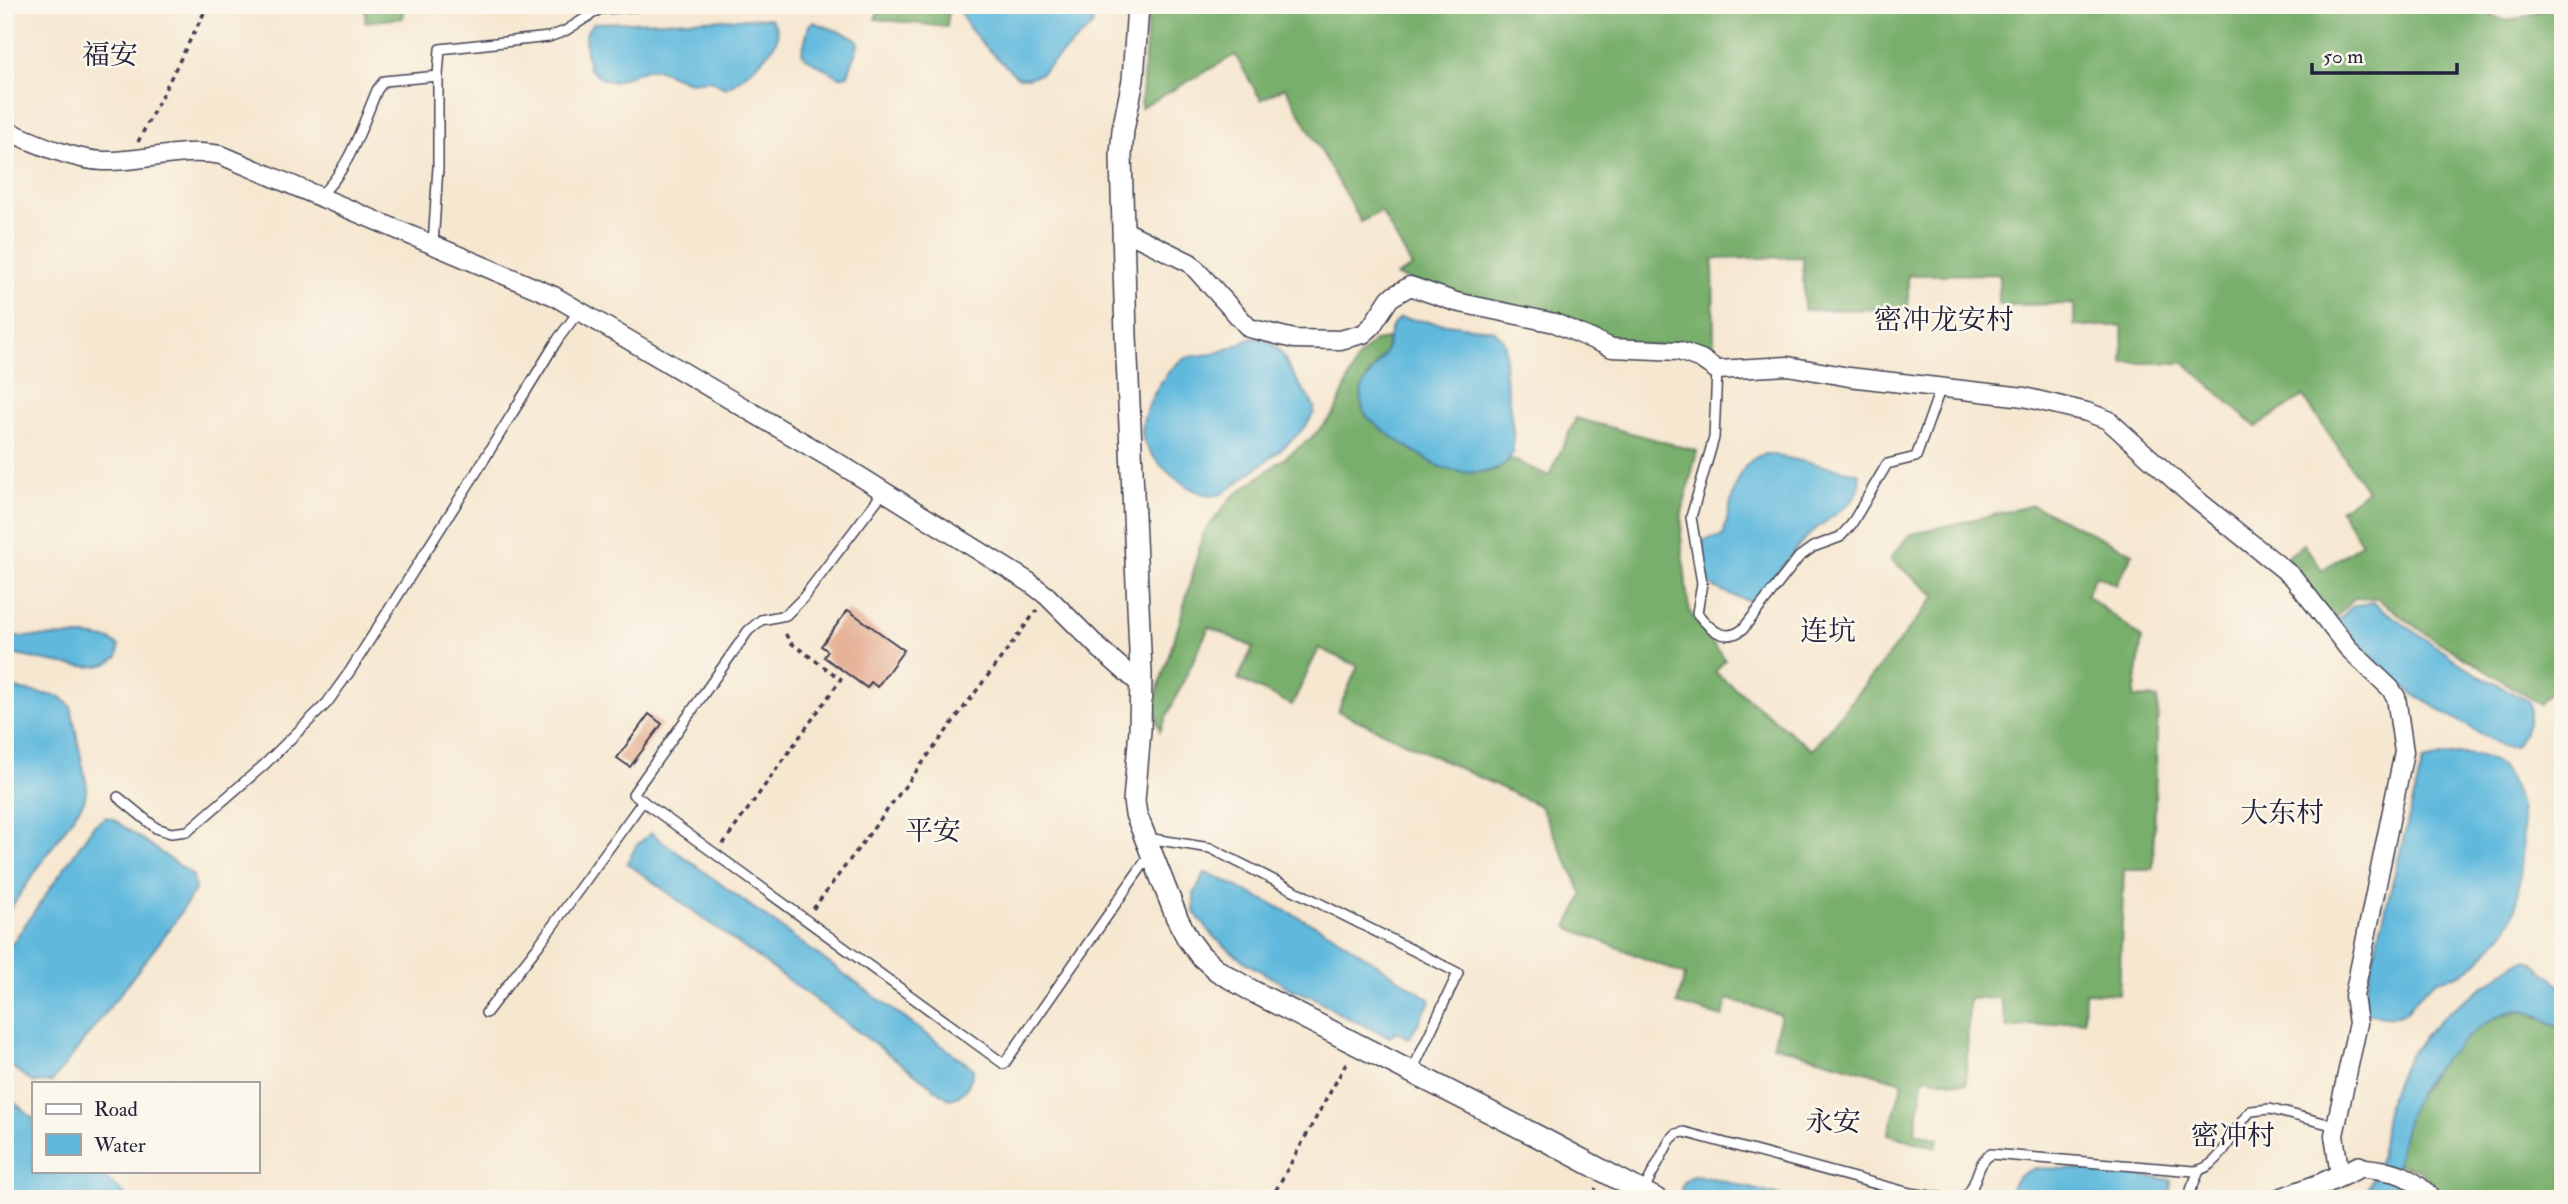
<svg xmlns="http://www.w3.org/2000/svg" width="2568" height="1204" font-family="'IM FELL Double Pica','Noto Serif SC',serif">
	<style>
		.forest { fill: #78af6c; stroke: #4d6854; stroke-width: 2 }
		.water { fill: #60b9dd; stroke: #416e8c; stroke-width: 2 }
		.building { fill: #e3aa8e }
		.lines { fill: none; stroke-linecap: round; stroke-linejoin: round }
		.service-casing { stroke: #424051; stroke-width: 12 }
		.minor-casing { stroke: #424051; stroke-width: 21 }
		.tertiary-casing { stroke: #424051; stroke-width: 24 }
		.path { stroke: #424051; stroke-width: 3.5; stroke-dasharray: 5 5; stroke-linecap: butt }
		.service { stroke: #fff; stroke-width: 9 }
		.minor { stroke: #fff; stroke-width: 18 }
		.tertiary { stroke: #fff; stroke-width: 21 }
		.labels { text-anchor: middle; stroke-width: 5; stroke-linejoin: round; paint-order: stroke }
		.quarter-label { font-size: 28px; fill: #22223b; stroke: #fbf7ec }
	</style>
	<rect width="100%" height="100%" fill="#fbf7ec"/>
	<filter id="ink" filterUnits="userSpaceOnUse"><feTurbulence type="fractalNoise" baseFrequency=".0143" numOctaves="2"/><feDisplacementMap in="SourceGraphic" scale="14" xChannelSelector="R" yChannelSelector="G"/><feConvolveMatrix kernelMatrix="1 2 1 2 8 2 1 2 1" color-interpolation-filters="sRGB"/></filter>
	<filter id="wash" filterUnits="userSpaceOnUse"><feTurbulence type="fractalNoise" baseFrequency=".00686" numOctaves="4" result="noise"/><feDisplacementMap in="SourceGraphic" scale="28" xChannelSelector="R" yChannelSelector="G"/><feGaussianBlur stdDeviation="1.57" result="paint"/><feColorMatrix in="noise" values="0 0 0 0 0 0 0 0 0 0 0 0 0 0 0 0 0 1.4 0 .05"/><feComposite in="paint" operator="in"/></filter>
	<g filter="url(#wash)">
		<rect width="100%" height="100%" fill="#f6e7d0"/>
		<g class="forest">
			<polygon points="366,5 402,5 403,18 365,22"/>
			<polygon points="881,5 949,5 947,27 875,19"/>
			<path d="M1149 5H2483C2506 40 2535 5 2563 5V687L2547 695 2540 704 2429 636 2378 599 2354 598 2334 619 2281 562 2304 544 2322 570 2362 543 2340 510 2367 491 2303 396 2256 427 2185 363H2123L2122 326H2074V304L1999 305V274L1908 275V309L1804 310 1803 257 1713 259 1714 351 1624 343 1396 276 1412 267 1381 211 1361 222 1285 87 1261 100 1235 55 1141 108Z"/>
			<polygon points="1388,339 1385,353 1367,378 1427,458 1436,465 1446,469 1486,472 1497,470 1509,458 1549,476 1576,418 1697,451 1682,513 1681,536 1688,603 1691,614 1725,660 1715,672 1812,750 1936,596 1890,559 1909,535 2033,505 2133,553 2116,585 2096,575 2086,595 2142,638 2134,697 2158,698 2153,869 2124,869 2119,994 2085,992 2084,1020 2007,1028 2000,998 1969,999 1966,1084 1924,1077 1915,1132 1938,1139 1936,1148 1888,1134 1903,1082 1773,1045 1781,1015 1728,999 1723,1017 1677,1004 1685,975 1567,927 1583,895 1540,806 1338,711 1358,666 1319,648 1292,705 1238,679 1253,647 1209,627 1160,731 1153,704 1180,621 1203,534 1231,498 1310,439 1334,414 1358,358 1374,341"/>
			<path d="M2526 1010 2563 1030V1199H2447L2419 1170 2395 1163C2401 1143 2405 1118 2415 1100 2436 1062 2480 1012 2526 1010Z"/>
		</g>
		<g class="water">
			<path d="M960 5H1096L1092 26 1040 74 1028 78 1017 77C1002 61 959 27 960 5Z"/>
			<path d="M770 18C775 24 779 30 777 38 775 51 737 84 725 88L710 80 689 82 657 69H646L614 82 603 79 589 69C587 54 579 33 594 23Z"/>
			<polygon points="813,22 854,37 859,42 848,75 840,77 806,58 802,53 809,25"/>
			<path d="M1400 318 1493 330C1511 342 1504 355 1505 373 1505 382 1508 390 1509 399 1510 415 1516 437 1512 452 1505 477 1466 474 1446 469 1435 466 1374 426 1367 416 1364 412 1362 407 1361 401 1359 382 1375 371 1384 355 1391 342 1386 327 1400 318Z"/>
			<path d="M1253 338C1277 341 1281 351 1291 371 1294 378 1314 404 1314 407 1318 429 1239 480 1222 494 1197 504 1144 457 1142 434 1141 412 1163 372 1182 360 1193 354 1202 356 1213 354 1226 351 1240 343 1253 338Z"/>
			<path d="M1768 454 1858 473C1862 482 1860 490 1854 498 1845 510 1824 521 1811 533 1791 553 1773 579 1755 601 1747 602 1718 590 1711 585 1702 570 1699 556 1704 540L1723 536C1731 509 1734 456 1768 454Z"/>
			<path d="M2372 602 2473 672 2528 701C2535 716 2524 735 2514 747H2504L2414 695 2397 681 2337 622 2351 607Z"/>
			<path d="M88 636 110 640 119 646 118 657C113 660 108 664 104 665 81 671 30 657 5 653V637Z"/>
			<polygon points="11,688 61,697 71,707 87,787 84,801 5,916 5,689"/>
			<path d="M2455 754C2469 754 2484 754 2496 763 2529 790 2524 847 2519 884 2517 896 2517 909 2511 920 2503 936 2476 967 2460 974 2452 978 2444 976 2435 982 2397 1009 2419 1026 2360 1011L2423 761Z"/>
			<polygon points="106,817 113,819 187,871 193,876 195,890 172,926 52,1082 34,1083 5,1062 5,954 94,825"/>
			<path d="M651 833 974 1069C970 1082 966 1097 949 1099L787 979 627 863 637 845Z"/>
			<polygon points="1205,873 1215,876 1329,932 1431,1000 1409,1039 1396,1031 1390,1037 1342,1015 1313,997 1292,989 1246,963 1215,938 1194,912 1194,894"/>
			<path d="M2527 960 2537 965 2563 988V1030C2551 1024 2538 1012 2524 1010 2488 1007 2425 1072 2413 1104 2401 1135 2395 1166 2394 1199H2362C2368 1188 2375 1176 2378 1164 2384 1146 2383 1125 2388 1106 2409 1030 2456 1007 2515 964Z"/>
			<polygon points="5,1095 33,1118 33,1171 98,1171 129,1199 5,1199"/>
			<path d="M2035 1168 2092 1170 2171 1180 2170 1199H2011C2008 1181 2020 1174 2035 1168Z"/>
			<path d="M1693 1176 1712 1178 1791 1199H1684L1680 1194C1681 1186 1685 1179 1693 1176Z"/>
		</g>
		<g id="blocks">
			<g class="building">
				<polygon points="848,610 904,650 877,687 871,682 867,688 824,657 828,651 821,646"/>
				<polygon points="649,714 662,724 630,767 617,758"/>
			</g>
		</g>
	</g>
	<g filter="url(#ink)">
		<use href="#blocks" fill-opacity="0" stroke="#424051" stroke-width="2"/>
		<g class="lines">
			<defs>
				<g id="service">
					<path d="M319 196C349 171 362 125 377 90L384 81 438 76 440 49 549 37 565 31 600 9 653 5"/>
					<polyline points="433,245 438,167 438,76"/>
					<path d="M1717 370 1714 438 1691 517 1702 583 1697 613C1709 628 1724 644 1743 629L1799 557 1813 547 1840 537 1851 525 1887 464 1916 457 1941 387"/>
					<polyline points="884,491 803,598 786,615 761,620 748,631 633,794 1004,1064 1151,853"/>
					<polyline points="118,797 156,828 171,833 188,831 264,765 327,703 350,671 477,471 558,339 579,311"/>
					<polyline points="1147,838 1210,848 1458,973 1412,1071"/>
					<polyline points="486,1013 538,946 643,801"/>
					<polyline points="1643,1191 1670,1140 1676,1134 1684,1132 1910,1193 1951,1199"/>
					<path d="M1962 1199C1979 1188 1974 1164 1991 1154L2194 1171C2223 1168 2232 1128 2251 1111L2270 1109 2336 1126"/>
					<polyline points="2187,1199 2199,1171"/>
				</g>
				<g id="minor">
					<path d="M5 130C33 142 73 160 103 161 143 162 183 147 221 155L554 296 840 464 1029 582 1047 596 1100 649 1141 685"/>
					<polyline points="1123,230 1190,263 1249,328 1294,339 1340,340 1363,334 1371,327 1390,298 1410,286 1456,302 1555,323 1612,348 1679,351 1701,359 1717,370 1788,366 1849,377 2024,397 2087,412 2108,420 2192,496 2293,577 2348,648 2390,688 2396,697 2404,752 2354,996 2358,1023 2334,1135 2340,1176"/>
					<path d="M2359 1167C2397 1172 2405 1171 2433 1199"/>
				</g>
				<g id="tertiary">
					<polyline points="1138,5 1133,80 1123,130 1121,156 1126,336 1141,673 1140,730 1134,801 1136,814 1177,918 1188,939 1200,955 1218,971 1254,992 1541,1138 1656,1199"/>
					<polyline points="2281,1199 2322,1184 2359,1167"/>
				</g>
			</defs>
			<use href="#service" class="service-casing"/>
			<use href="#minor" class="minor-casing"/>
			<use href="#tertiary" class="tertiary-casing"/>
			<g class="path">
				<polyline points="138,142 205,11"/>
				<polyline points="723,844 841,679 791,643 783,630"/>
				<polyline points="813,909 1037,610"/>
				<polyline points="1271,1199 1348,1060"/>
				<polyline points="1591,1199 1596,1188"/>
			</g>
			<use href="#service" class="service"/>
			<use href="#minor" class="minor"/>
			<use href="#tertiary" class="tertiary"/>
		</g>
	</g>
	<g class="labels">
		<g class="quarter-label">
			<text x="110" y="64">福安</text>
			<text x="1944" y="329">密冲龙安村</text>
			<text x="1828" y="640">连坑</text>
			<text x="2282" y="822">大东村</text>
			<text x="933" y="840">平安</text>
			<text x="1833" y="1131">永安</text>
			<text x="2233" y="1145">密冲村</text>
		</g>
	</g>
	<rect width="2568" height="1204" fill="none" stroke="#fbf7ec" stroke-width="28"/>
	<rect x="32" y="1082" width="228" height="91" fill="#fbf7ec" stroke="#a4a2a5" stroke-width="2"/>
	<rect x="46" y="1104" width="35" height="10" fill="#ffffff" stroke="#a4a2a5" stroke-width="2"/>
	<text x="94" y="1116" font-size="21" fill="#22223b">Road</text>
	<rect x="46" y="1134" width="35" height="21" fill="#60b9dd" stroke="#a4a2a5" stroke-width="2"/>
	<text x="94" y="1152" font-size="21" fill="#22223b">Water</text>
	<path d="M2312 63v10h145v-10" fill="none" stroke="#22223b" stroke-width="3.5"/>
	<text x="2323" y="63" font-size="21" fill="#22223b" stroke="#fbf7ec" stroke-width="5" paint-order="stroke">50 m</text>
</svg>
